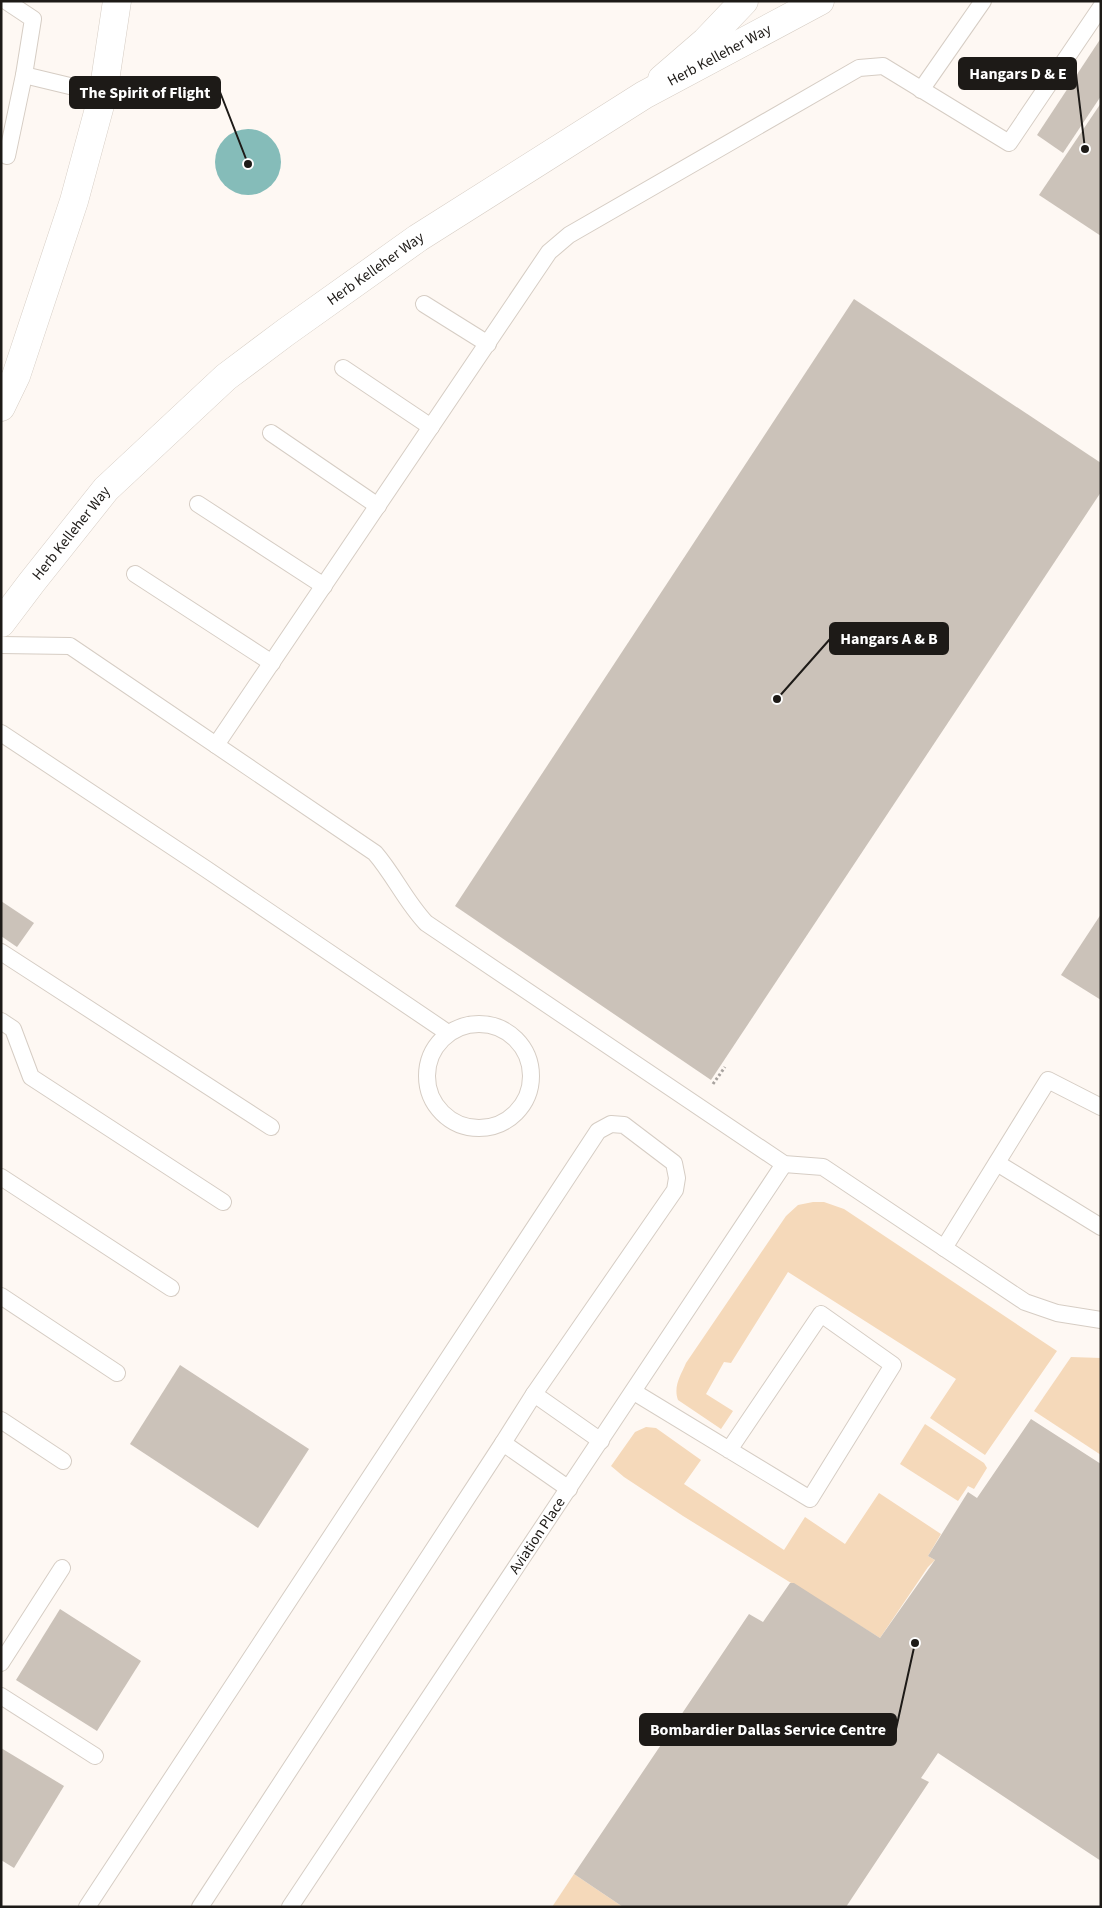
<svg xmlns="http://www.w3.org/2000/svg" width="1102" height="1908" font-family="'Source Sans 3',sans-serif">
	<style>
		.green { fill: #f5d9ba }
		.water { fill: #85bcb9 }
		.building { fill: #cbc2b9 }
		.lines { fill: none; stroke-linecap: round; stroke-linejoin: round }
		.service-casing { stroke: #d6cdc4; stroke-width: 18 }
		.minor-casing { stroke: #d6cdc4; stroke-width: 29 }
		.secondary-casing { stroke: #d6cdc4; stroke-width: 29 }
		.path { stroke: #a8a39f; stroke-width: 3; stroke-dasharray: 2.5 2.5; stroke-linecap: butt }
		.service { stroke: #fff; stroke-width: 16 }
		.minor { stroke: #fff; stroke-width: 28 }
		.secondary { stroke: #fff; stroke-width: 28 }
		.labels { text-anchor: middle; stroke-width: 4.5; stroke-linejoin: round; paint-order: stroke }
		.street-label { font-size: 15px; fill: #1d1a17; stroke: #fff }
		.leader { fill: none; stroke: #1d1a17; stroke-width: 2 }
		.callout-dot { fill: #1d1a17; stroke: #fff; stroke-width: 2 }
		.callout { fill: #1d1a17; stroke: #1d1a17; stroke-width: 2 }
		.callout-label { font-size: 16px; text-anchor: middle; font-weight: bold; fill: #fff }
	</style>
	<rect width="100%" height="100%" fill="#fef8f3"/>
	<g class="green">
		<path d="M813 1202H824L844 1209 1057 1351 985 1455 930 1418 956 1379 788 1272 731 1363 724 1362 706 1394 733 1411 721 1429 678 1400C673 1386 681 1375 686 1363L786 1216 798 1205Z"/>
		<polygon points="1071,1357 1101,1358 1101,1455 1034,1411"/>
		<polygon points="925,1424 984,1463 987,1468 974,1489 968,1486 958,1501 900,1464"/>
		<polygon points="646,1427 656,1428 701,1460 684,1484 784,1550 805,1517 845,1544 879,1493 941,1534 928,1556 935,1560 928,1567 880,1638 683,1516 624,1477 611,1466 635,1432"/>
		<polygon points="574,1874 623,1907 552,1907"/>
	</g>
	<circle class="water" cx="248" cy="162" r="33"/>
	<g class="building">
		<polygon points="1101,38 1101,96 1063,153 1037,135"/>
		<polygon points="1101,103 1101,236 1039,195"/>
		<polygon points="854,299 1101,463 1101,492 711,1080 455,906"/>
		<polygon points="1,901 34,923 17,947 1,936"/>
		<polygon points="1101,914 1101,1000 1061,975"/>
		<polygon points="180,1365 309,1449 258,1528 130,1444"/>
		<polygon points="1031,1419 1101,1464 1101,1861 938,1753 921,1778 929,1782 846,1907 623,1907 574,1874 749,1614 763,1622 790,1583 794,1583 880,1638 935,1560 928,1556 968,1492 977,1498"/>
		<polygon points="60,1609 141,1661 97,1731 16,1680"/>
		<polygon points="1,1748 64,1786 14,1868 1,1860"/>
	</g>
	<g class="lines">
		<defs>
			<g id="service">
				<polyline points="6,1 33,19 24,75 103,94"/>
				<polyline points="921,90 983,1"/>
				<polyline points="7,156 24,75"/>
				<polyline points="424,304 488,344"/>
				<polyline points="343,368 431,427"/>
				<polyline points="271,433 378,506"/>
				<polyline points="198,504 324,586"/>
				<polyline points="135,574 272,663"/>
				<path d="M1 645 70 646 375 853C394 875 406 902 426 923L784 1164 823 1167 1025 1302 1057 1313 1101 1320"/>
				<polyline points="1,733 206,869 448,1033"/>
				<polyline points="216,745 549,252 569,235 859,68 883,66 1009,143 1101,7"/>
				<polyline points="1,952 271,1127"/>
				<polyline points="1,1021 13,1029 31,1077 223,1202"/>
				<circle cx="479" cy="1076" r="52"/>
				<polyline points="997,1163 1101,1227"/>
				<polyline points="1,1177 171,1288"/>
				<polyline points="944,1248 1048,1080 1101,1107"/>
				<polyline points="1,1296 117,1373"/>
				<polyline points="634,1392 810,1499 893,1365 821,1314 729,1450"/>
				<polyline points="1,1420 63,1461"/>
				<polyline points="503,1443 534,1394"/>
				<polyline points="1,1663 62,1568"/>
				<polyline points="1,1696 95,1756"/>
				<polyline points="87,1907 598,1131 611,1124 624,1125 674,1163 677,1178 675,1190 534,1394 601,1441"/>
				<polyline points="200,1907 503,1443 569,1489"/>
				<path id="s1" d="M290 1907 784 1164"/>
			</g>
			<polyline id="minor" points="662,79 706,41 744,1"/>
			<g id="secondary">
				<polyline points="1,407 16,376 74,201 103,94 117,1"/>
				<path id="s2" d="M1 623 32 582 106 489 226 377 286 332 418 238 644 95 820 1"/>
			</g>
		</defs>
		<use href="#service" class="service-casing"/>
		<use href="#minor" class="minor-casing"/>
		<use href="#secondary" class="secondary-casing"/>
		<polyline class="path" points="713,1084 725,1067"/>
		<use href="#service" class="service"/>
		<use href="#minor" class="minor"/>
		<use href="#secondary" class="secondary"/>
	</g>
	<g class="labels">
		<g class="street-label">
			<text dy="5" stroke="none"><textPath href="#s2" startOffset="924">Herb Kelleher Way</textPath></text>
			<text dy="5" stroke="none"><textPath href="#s2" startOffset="519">Herb Kelleher Way</textPath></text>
			<text dy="5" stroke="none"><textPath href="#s2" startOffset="114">Herb Kelleher Way</textPath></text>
			<text dy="5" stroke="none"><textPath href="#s1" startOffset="446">Aviation Place</textPath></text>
		</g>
	</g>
	<path class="leader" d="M1085 149L1076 74M248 164L220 92M777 699L830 639M915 1643L896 1729"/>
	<g class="callout-dot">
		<circle cx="1085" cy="149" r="5"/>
		<circle cx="248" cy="164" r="5"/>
		<circle cx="777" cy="699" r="5"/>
		<circle cx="915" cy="1643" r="5"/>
	</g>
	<g class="callout">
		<rect x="959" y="58" width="117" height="31" rx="5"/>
		<rect x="70" y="77" width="150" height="31" rx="5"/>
		<rect x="830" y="623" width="118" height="31" rx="5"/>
		<rect x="640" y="1714" width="256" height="31" rx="5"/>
	</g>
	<g class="callout-label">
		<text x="1018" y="79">Hangars D &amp; E</text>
		<text x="145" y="98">The Spirit of Flight</text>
		<text x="889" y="644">Hangars A &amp; B</text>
		<text x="768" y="1735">Bombardier Dallas Service Centre</text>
	</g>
	<rect width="1102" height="1908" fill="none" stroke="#1d1a17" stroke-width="5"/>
</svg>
